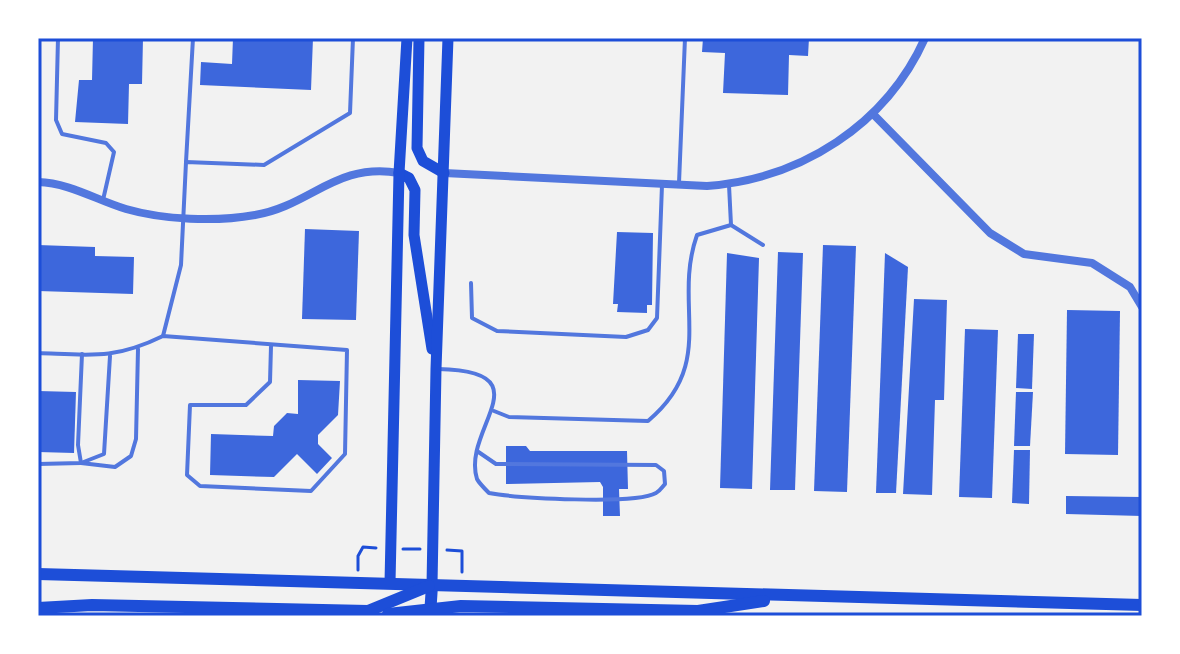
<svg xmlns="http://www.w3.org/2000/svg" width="1180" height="654" font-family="Montserrat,sans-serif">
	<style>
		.building { fill: #3d67dc }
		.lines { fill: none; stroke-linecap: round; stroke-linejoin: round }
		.path { stroke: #1d4ed8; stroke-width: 3 }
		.service { stroke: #5277de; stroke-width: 4 }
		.minor { stroke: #5277de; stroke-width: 8 }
		.secondary { stroke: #1d4ed8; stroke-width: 11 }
		.primary { stroke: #1d4ed8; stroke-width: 12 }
		.trunk { stroke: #1d4ed8; stroke-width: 12 }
		.neatline { fill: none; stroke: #1d4ed8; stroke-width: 3 }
	</style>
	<rect width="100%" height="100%" fill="#f2f2f2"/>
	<g class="building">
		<polygon points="93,38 143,38 142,84 129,84 128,124 75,122 79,80 92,80"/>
		<polygon points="233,38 313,38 311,90 200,85 201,62 232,64"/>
		<polygon points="703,38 809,38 808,56 789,55 788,95 723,93 725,53 702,52"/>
		<polygon points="305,229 359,231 356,320 302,319"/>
		<polygon points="617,232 653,233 652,305 647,305 647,313 617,312 618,304 613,304"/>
		<polygon points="38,245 95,247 95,256 134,257 133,294 38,291"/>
		<polygon points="823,245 856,246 847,492 814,491"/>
		<polygon points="778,252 803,253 795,490 770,490"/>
		<polygon points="727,253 759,258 752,489 720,488"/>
		<polygon points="885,253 908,267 896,493 876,493"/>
		<polygon points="914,299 947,300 944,400 935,400 932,495 903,494"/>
		<polygon points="1067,310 1120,311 1118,455 1065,454"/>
		<polygon points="965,329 998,330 992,498 959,497"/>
		<polygon points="1018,334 1034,334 1032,389 1016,388"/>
		<polygon points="298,380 340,381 338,415 318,435 318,444 332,458 317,474 297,454 274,477 210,475 211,434 273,436 274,426 287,413 298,414"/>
		<polygon points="38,391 76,392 74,453 38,452"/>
		<polygon points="1016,392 1033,392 1030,446 1014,446"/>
		<polygon points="506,446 526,446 530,451 627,451 628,489 619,489 620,516 603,516 603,487 600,482 506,484"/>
		<polygon points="1014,450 1030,450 1029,504 1012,503"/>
		<polygon points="1066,496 1142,497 1142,516 1066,514"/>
	</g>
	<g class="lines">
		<g class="path">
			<polyline points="403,549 420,549"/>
			<polyline points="447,550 462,551 462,572"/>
			<polyline points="358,570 358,556 363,547 376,548"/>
		</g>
		<g class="service">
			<polyline points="58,38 56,120 62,134 106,143 114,152 103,200"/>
			<polyline points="186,162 193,38"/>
			<polyline points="679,183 685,38"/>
			<polyline points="729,185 731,225"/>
			<polyline points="471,283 472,318 497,331 626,337 648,330 657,318 662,185"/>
			<polyline points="163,336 181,265 186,162 264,165 350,113 353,38"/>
			<path d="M38 353C90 355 114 360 163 336L347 350 345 454 311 491 200 486 187 475 190 405H246L270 382 271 346"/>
			<polyline points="82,354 78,445 81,463 115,467 131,456 136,439 138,349"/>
			<path d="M438 369C547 371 461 429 477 479 479 483 485 489 489 493 516 498 635 505 656 493 660 491 662 487 665 484L664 471 656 465 496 464 477 451"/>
			<path d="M494 411 509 417 648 421C718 362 672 306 697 235L731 225 763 245"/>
			<polyline points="38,464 81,463 104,454 110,356"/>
		</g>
		<g class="minor">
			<polyline points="874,115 990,233 1024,254 1092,263 1130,287 1142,307"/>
			<path d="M444 173 707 186C801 179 886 125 925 38"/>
			<path d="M38 182C70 183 96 200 126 209 164 220 216 222 255 215 310 206 336 162 399 173"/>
		</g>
		<g class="secondary">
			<polyline points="419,38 417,148 423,161 444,173"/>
			<polyline points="399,173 409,178 415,190 414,235 432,349"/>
			<polyline points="390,583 399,173 407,38"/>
			<polyline points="432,585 436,369 448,38"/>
		</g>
		<polyline class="primary" points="430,616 432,585"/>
		<g class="trunk">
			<polyline points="38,574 1142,605"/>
			<polyline points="38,608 92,605 368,611 429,586"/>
			<polyline points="388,614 461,606 698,611 764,601"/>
		</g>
	</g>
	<rect width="1180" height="654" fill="none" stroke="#ffffff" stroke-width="80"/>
	<rect x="40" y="40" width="1100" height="574" class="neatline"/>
</svg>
